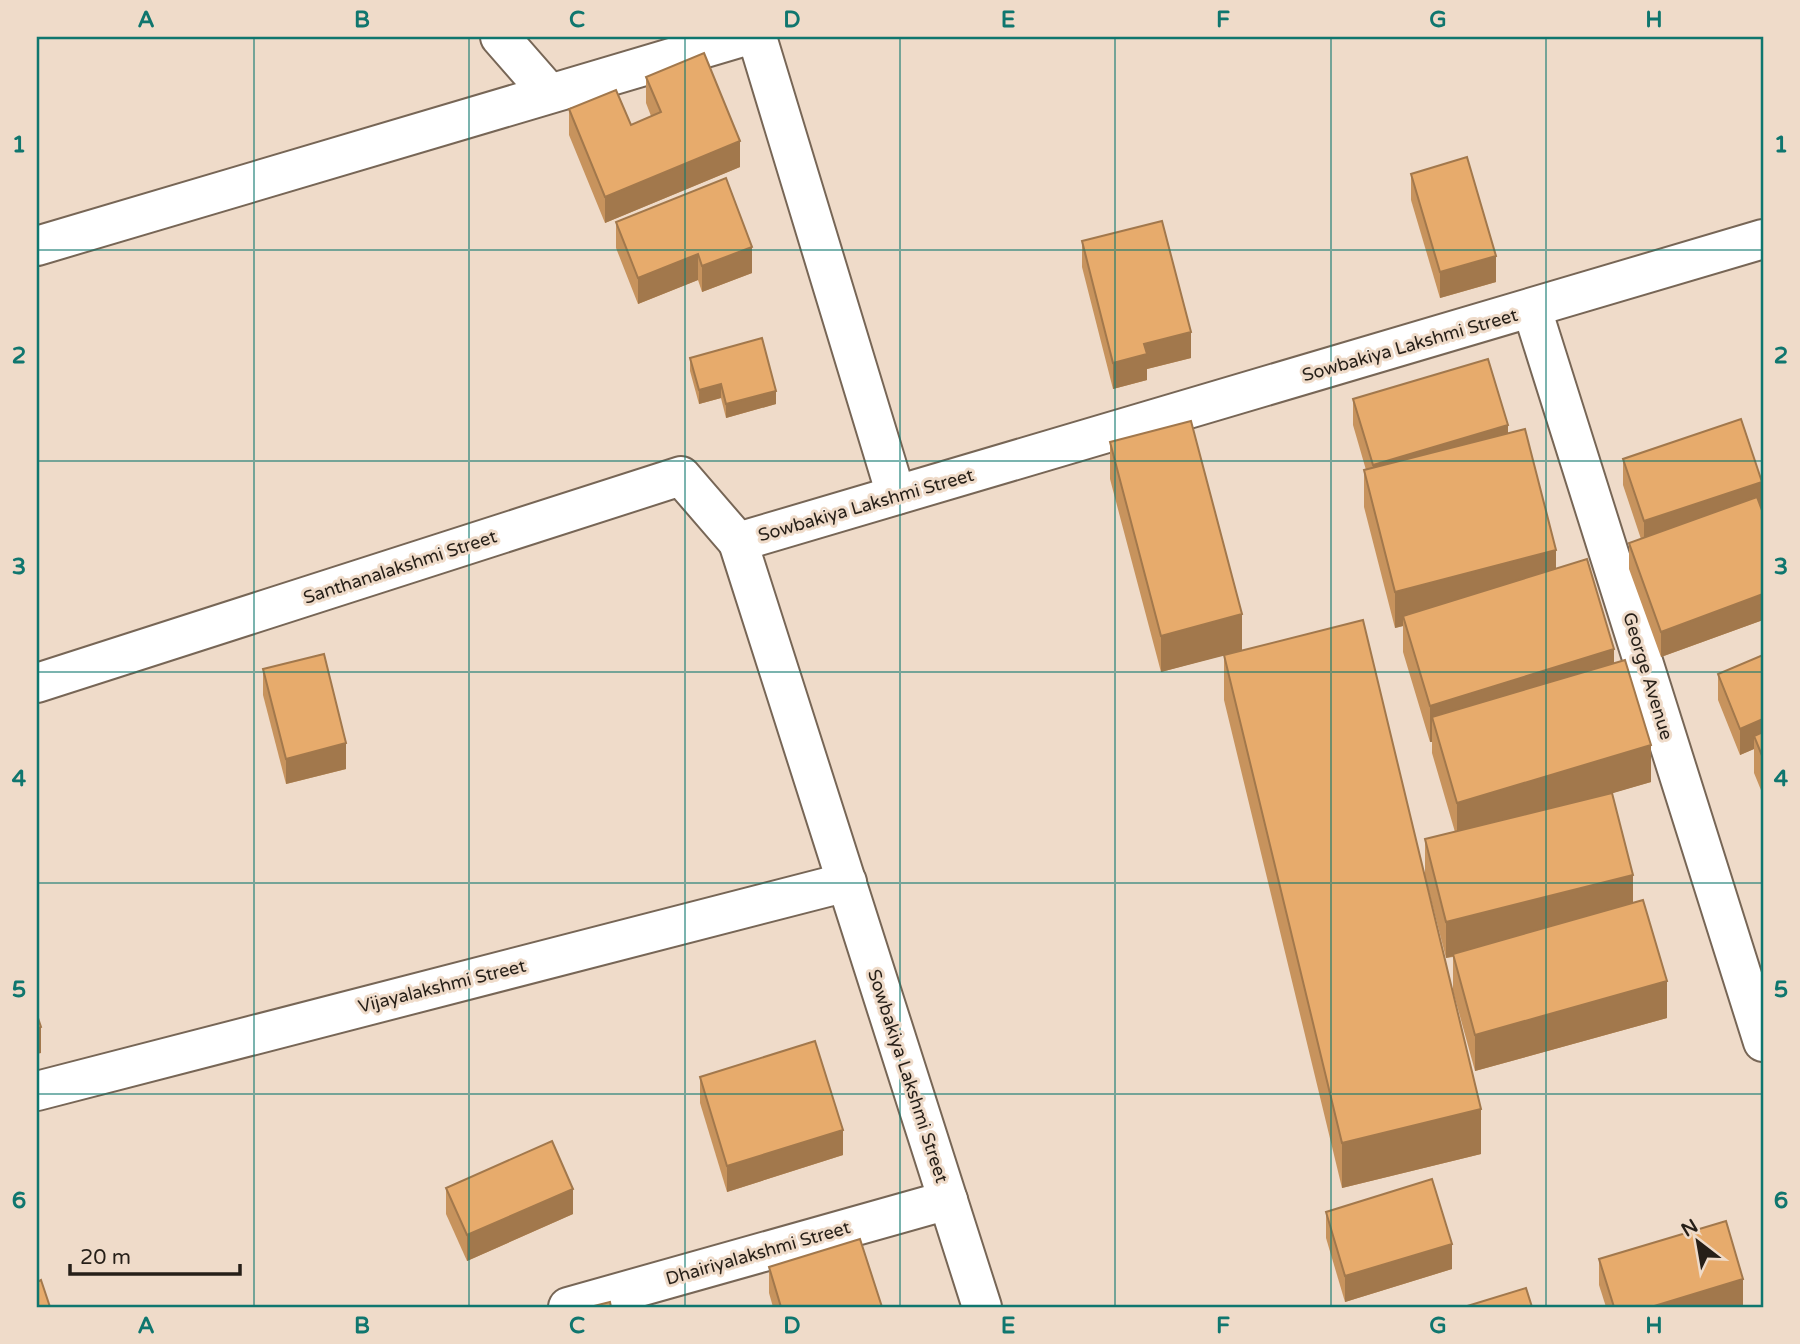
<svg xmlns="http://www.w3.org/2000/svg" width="1800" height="1344" font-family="'Varela Round',sans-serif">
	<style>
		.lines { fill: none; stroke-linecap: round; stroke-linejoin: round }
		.minor-casing { stroke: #776656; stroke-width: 42 }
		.minor { stroke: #fff; stroke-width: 38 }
		.wall { fill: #c7935d }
		.shaded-wall { fill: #a2784c }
		.building { fill: #e7ab6c; stroke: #a2784c; stroke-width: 2 }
		.grid { fill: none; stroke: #0f766e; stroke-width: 2; stroke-opacity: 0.55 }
		.labels { text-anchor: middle; stroke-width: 6; stroke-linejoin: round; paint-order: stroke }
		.street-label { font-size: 18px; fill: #261f18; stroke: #efdbc9 }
		.neatline { fill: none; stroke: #0f766e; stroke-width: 2.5 }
		.grid-label { font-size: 23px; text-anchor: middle; font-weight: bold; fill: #0f766e }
	</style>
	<rect width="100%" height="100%" fill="#efdbc9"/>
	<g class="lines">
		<defs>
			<g id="minor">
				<polyline points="500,37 549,93"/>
				<polyline points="757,37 896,495"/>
				<polyline points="37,246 742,37"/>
				<polyline points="1532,309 1763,1042"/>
				<polyline points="37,683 681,476 738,542"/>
				<polyline points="37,1091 847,882"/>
				<polyline points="568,1307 948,1200"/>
				<polyline points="982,1307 738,542 1763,239"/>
			</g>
		</defs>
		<use href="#minor" class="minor-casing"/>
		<use href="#minor" class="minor"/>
	</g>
	<g class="wall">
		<polygon points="646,77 740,167 605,223 569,135 569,109 631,125 651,116 646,103"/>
		<polygon points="1411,174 1496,282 1440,298 1411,200"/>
		<polygon points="616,222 752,273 702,292 698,280 638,304 616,248"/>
		<polygon points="1082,241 1191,358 1147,369 1147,380 1113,389 1082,267"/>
		<polygon points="690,358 776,404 726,418 721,398 699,404 690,371"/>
		<polygon points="1353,399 1508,433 1556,569 1614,663 1651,782 1612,793 1633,903 1667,1018 1475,1071 1453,991 1453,957 1446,958 1425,876 1425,839 1455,832 1432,753 1432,742 1430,742 1403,652 1403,626 1395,628 1364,507 1364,470 1366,470 1353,425"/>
		<polygon points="1110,442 1242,650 1481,1154 1342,1188 1224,700 1224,655 1161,672 1110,479"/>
		<polygon points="1623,459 1762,508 1761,508 1763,513 1763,620 1661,657 1629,569 1629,543 1641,539 1623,485"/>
		<polygon points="1763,655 1763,795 1754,773 1754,749 1740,755 1718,700 1718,674"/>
		<polygon points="263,669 346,769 286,784 263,695"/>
		<polygon points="700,1077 843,1155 727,1192 700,1103"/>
		<polygon points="446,1188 573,1214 467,1261 446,1214"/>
		<polygon points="1326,1212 1452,1269 1345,1302 1326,1238"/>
		<polygon points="1599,1259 1743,1305 1736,1307 1606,1307 1599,1285"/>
		<polygon points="769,1267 882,1307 773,1307 769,1293"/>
	</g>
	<g class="shaded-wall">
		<polygon points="740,141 740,167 605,223 605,197"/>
		<polygon points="752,247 752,273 702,292 702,266"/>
		<polygon points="698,254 698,280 638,304 638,278"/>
		<polygon points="1496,256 1496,282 1440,298 1440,272"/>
		<polygon points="1191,332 1191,358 1147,369 1147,380 1113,389 1113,363 1144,344"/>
		<polygon points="721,384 721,398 699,404 699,390"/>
		<polygon points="776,391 776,404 726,418 726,404"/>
		<polygon points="1508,425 1508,451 1373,491 1373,465"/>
		<polygon points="1762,482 1762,508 1644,547 1644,521"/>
		<polygon points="1556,550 1556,587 1403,616 1403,626 1395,628 1395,592"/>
		<polygon points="1763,594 1763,620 1661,657 1661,632"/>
		<polygon points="1242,614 1242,651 1161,672 1161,636"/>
		<polygon points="1614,649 1614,685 1432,717 1432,742 1430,742 1430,706"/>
		<polygon points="1763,719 1763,745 1754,736 1754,749 1740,755 1740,729"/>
		<polygon points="346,743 346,769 286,784 286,759"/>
		<polygon points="1651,745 1651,782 1457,839 1457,803"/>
		<polygon points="1633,875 1633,911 1446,958 1446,922"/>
		<polygon points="1667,981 1667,1018 1475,1071 1475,1035"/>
		<polygon points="41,1027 41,1053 37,1054 37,1029"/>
		<polygon points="1481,1109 1481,1154 1342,1188 1342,1143"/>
		<polygon points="843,1130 843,1155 727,1192 727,1166"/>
		<polygon points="573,1189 573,1214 467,1261 467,1235"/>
		<polygon points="1452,1244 1452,1269 1345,1302 1345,1276"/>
		<polygon points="1743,1279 1743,1305 1736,1307 1651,1307"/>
	</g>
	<g class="building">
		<polygon points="704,53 740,141 605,197 569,109 616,90 631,125 661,112 646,77"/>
		<polygon points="1467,157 1496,256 1440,272 1411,174"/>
		<polygon points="726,178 752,247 702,266 698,254 638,278 616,222"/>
		<polygon points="1162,221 1191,332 1144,344 1147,354 1113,363 1082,241"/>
		<polygon points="762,338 776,391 726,404 721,384 699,390 690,358"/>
		<polygon points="1488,359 1508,425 1373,465 1353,399"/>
		<polygon points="1741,419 1762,482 1644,521 1623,459"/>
		<polygon points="1191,421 1242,614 1161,636 1110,442"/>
		<polygon points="1525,429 1556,550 1395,592 1364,470"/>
		<polygon points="1757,497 1763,513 1763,594 1661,632 1629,543"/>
		<polygon points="1587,559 1614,649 1430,706 1403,616"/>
		<polygon points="1363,620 1481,1109 1342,1143 1224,655"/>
		<polygon points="324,654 346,743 286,759 263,669"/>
		<polygon points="1763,655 1763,719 1740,729 1718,674"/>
		<polygon points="1625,660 1651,745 1457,803 1432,717"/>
		<polygon points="1763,732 1763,758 1754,736"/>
		<polygon points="1612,793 1633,875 1446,922 1425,839"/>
		<polygon points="1643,900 1667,981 1475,1035 1453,954"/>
		<polygon points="37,1015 41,1027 37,1029"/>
		<polygon points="815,1041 843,1130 727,1166 700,1077"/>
		<polygon points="552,1141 573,1189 467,1235 446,1188"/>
		<polygon points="1432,1179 1452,1244 1345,1276 1326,1212"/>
		<polygon points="1726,1221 1743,1279 1651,1307 1614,1307 1599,1259"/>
		<polygon points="860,1239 882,1307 781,1307 769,1267"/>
		<polygon points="41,1280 50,1307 37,1307 37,1282"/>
		<polygon points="1526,1288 1532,1307 1464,1307"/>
		<polygon points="610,1302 611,1307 590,1307"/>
	</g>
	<path class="grid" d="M254 37V1307M469 37V1307M685 37V1307M900 37V1307M1115 37V1307M1331 37V1307M1546 37V1307M37 250H1763M37 461H1763M37 672H1763M37 883H1763M37 1094H1763"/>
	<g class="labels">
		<g class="street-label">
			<text transform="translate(1410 345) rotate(-16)" y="6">Sowbakiya Lakshmi Street</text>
			<text transform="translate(866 505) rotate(-16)" y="6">Sowbakiya Lakshmi Street</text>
			<text transform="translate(400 567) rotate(-18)" y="6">Santhanalakshmi Street</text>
			<text transform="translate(1648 676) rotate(73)" y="6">George Avenue</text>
			<text transform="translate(442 986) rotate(-14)" y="6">Vijayalakshmi Street</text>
			<text transform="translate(908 1076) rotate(72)" y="6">Sowbakiya Lakshmi Street</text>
			<text transform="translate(758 1253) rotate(-16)" y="6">Dhairiyalakshmi Street</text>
		</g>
	</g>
	<rect width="1800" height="1344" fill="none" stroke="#efdbc9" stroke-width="77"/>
	<g transform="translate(1698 1242) rotate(329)" stroke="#efdbc9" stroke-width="5" paint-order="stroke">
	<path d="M0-5L12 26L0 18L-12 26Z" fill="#261f18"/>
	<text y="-10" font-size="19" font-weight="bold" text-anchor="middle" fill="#261f18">N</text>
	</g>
	<path d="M70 1264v10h170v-10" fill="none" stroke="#261f18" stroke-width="3.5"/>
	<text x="80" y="1264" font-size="21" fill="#261f18" stroke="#efdbc9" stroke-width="5" paint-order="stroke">20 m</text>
	<rect x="38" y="38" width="1724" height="1268" class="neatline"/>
	<g class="grid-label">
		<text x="146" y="27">A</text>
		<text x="362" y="27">B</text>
		<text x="577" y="27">C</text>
		<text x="792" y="27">D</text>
		<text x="1008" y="27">E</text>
		<text x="1223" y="27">F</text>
		<text x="1438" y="27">G</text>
		<text x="1654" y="27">H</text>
		<text x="19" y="152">1</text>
		<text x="1781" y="152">1</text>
		<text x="19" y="363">2</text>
		<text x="1781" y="363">2</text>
		<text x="19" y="574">3</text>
		<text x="1781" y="574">3</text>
		<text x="19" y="786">4</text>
		<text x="1781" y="786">4</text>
		<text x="19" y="997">5</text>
		<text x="1781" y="997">5</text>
		<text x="19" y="1208">6</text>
		<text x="1781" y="1208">6</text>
		<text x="146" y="1333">A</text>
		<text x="362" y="1333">B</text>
		<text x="577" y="1333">C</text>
		<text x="792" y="1333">D</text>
		<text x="1008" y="1333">E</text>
		<text x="1223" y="1333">F</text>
		<text x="1438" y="1333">G</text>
		<text x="1654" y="1333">H</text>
	</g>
</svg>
